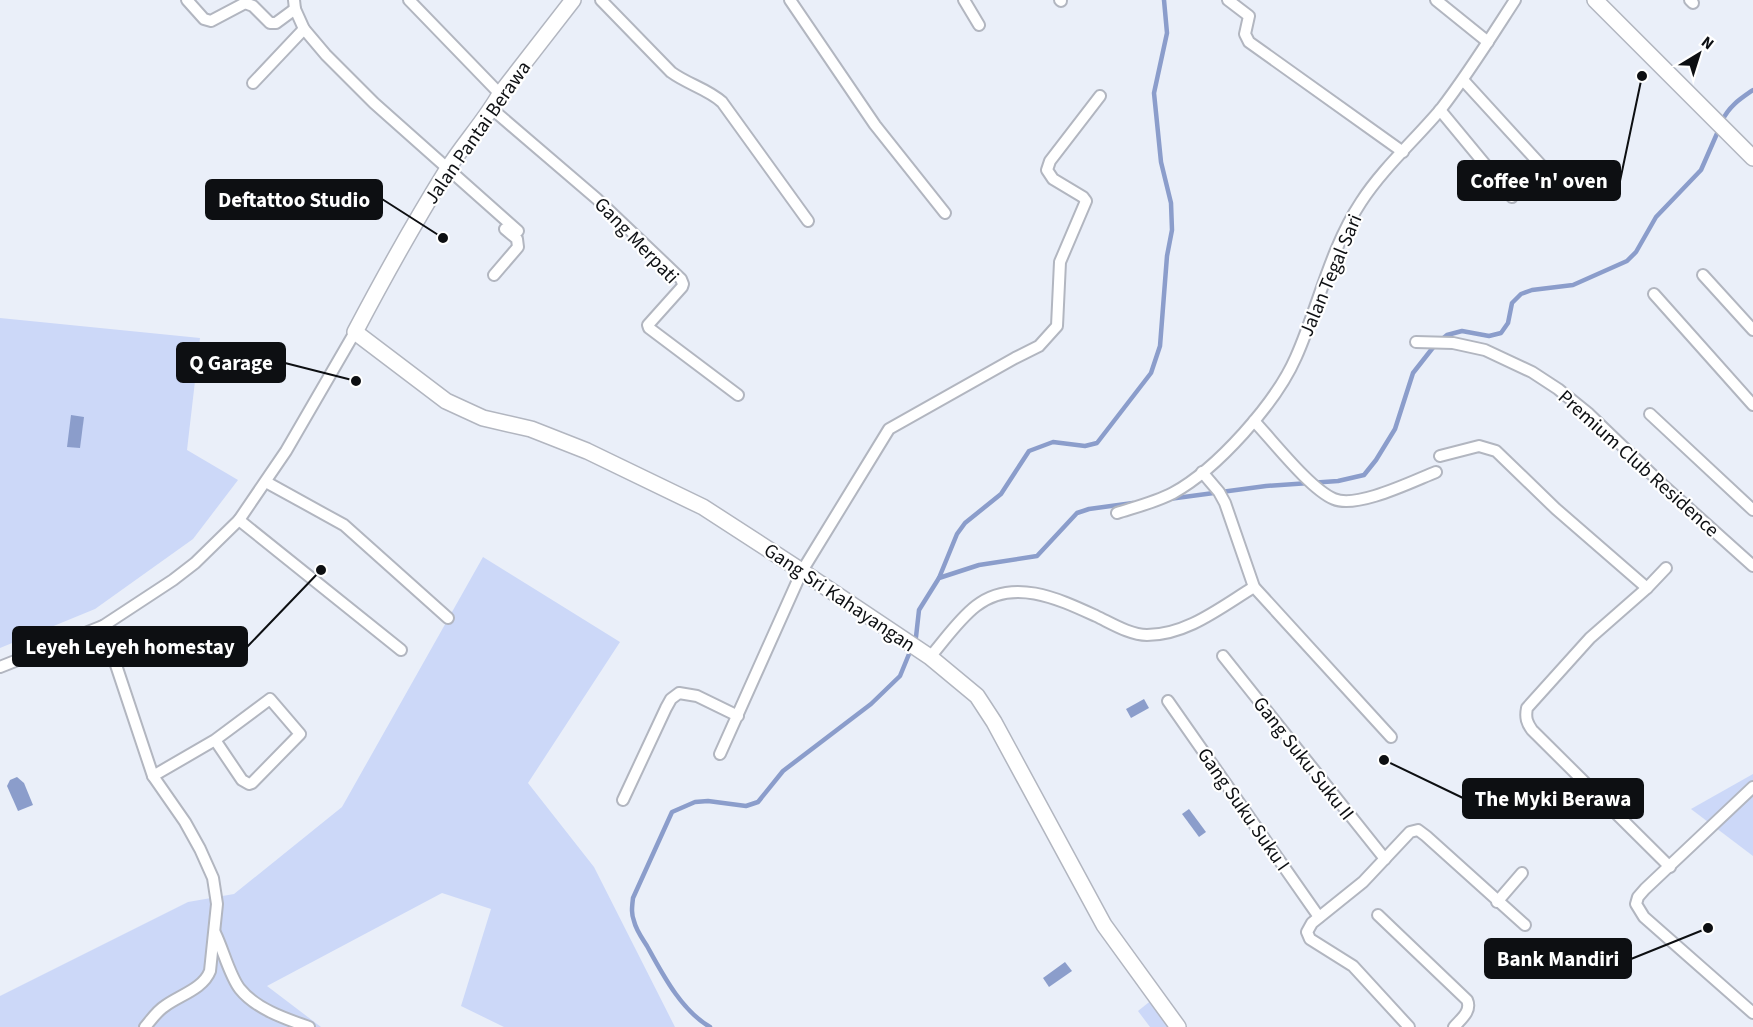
<svg xmlns="http://www.w3.org/2000/svg" width="1753" height="1027" font-family="'Source Sans 3',sans-serif">
	<style>
		.green { fill: #ccd8f8 }
		.water { fill: #8b9dcb }
		.lines { fill: none; stroke-linecap: round; stroke-linejoin: round }
		.stream { stroke: #8b9dcb; stroke-width: 4.5 }
		.street-casing { stroke: #b2b6c0; stroke-width: 14 }
		.secondary-casing { stroke: #b2b6c0; stroke-width: 18 }
		.street { stroke: #fff; stroke-width: 10 }
		.secondary { stroke: #fff; stroke-width: 15 }
		.labels { text-anchor: middle; stroke-width: 4.5; stroke-linejoin: round; paint-order: stroke }
		.street-label { font-size: 20px; fill: #0d0f12; stroke: #fff }
		.leader { fill: none; stroke: #0d0f12; stroke-width: 2 }
		.callout-dot { fill: #0d0f12; stroke: #fff; stroke-width: 2 }
		.callout { fill: #0d0f12; stroke: #0d0f12; stroke-width: 2 }
		.callout-label { font-size: 21px; text-anchor: middle; font-weight: bold; fill: #fff }
	</style>
	<rect width="100%" height="100%" fill="#eaeff9"/>
	<g class="green">
		<polygon points="0,318 200,338 187,450 238,480 193,539 95,609 0,648"/>
		<polygon points="483,557 620,642 528,783 594,867 675,1027 504,1027 461,1006 491,909 442,893 267,986 321,1027 0,1027 0,996 188,902 234,894 342,807"/>
		<polygon points="1753,774 1753,856 1691,809"/>
		<polygon points="1153,999 1174,1027 1150,1027 1138,1011"/>
	</g>
	<g class="water">
		<polygon points="71,415 84,417 80,448 67,447"/>
		<polygon points="1144,699 1149,708 1131,718 1126,709"/>
		<polygon points="17,777 24,783 33,805 18,811 7,786 10,780"/>
		<polygon points="1189,809 1206,832 1199,837 1182,814"/>
		<polygon points="1065,962 1072,971 1049,987 1043,978"/>
	</g>
	<g class="lines">
		<g class="stream">
			<path d="M1722 121C1729 106 1740 99 1753 90"/>
			<polyline points="1169,499 1266,486 1338,481 1364,475 1376,460 1395,429 1413,373 1435,345 1447,335 1462,331 1489,336 1501,333 1508,323 1512,303 1521,294 1532,290 1573,285 1627,261 1636,252 1656,217 1701,170 1719,129"/>
			<polyline points="939,578 957,534 965,523 1001,494 1029,451 1053,442 1085,446 1097,443 1151,373 1160,346 1167,256 1172,230 1171,203 1161,162 1154,93 1167,33 1164,0"/>
			<path d="M710 1027C681 1010 663 975 647 946 642 938 636 930 634 921 631 913 632 907 633 898L672 812 695 802 708 801 746 806 758 802 783 771 871 704 900 676 916 637 919 610 939 578 979 565 1037 556 1077 513 1089 509 1133 503"/>
		</g>
		<defs>
			<g id="street">
				<polyline points="187,0 204,19 211,21 245,3 253,6 270,23 276,23 295,9"/>
				<polyline points="294,0 295,9 304,29 326,55 374,103 518,231"/>
				<polyline points="409,0 500,94"/>
				<path d="M601 0 671 72C687 84 708 89 722 102L808 221"/>
				<polyline points="790,0 875,125 945,213"/>
				<polyline points="964,0 979,25"/>
				<polyline points="1060,0 1061,1"/>
				<polyline points="1228,0 1249,16 1245,34 1249,42 1403,152"/>
				<polyline points="1436,0 1488,42"/>
				<polyline points="1690,0 1693,3"/>
				<polyline points="1463,80 1549,174"/>
				<polyline points="253,83 304,29"/>
				<polyline points="492,109 597,199 681,279 683,284 682,287 648,325 649,328 738,395"/>
				<polyline points="1440,110 1512,197"/>
				<polyline points="494,275 518,247 517,239 505,229"/>
				<polyline points="1703,275 1753,330"/>
				<polyline points="1654,294 1753,405"/>
				<polyline points="1416,342 1453,343 1485,350 1532,372 1558,389 1589,414 1665,487 1753,566"/>
				<polyline points="1650,414 1753,510"/>
				<path d="M1254 421C1273 441 1310 489 1334 499 1357 509 1413 481 1436 472"/>
				<polyline points="1440,456 1479,446 1496,451 1556,509 1647,588"/>
				<polyline points="1202,472 1219,492 1225,503 1254,587 1391,737"/>
				<polyline points="266,482 344,525 448,618"/>
				<path d="M1117 513C1136 507 1156 502 1173 493 1217 469 1276 403 1296 357 1319 305 1330 249 1361 202 1383 168 1415 140 1441 109 1468 74 1491 37 1515 0"/>
				<polyline points="239,520 401,650"/>
				<path d="M1666 568 1647 588 1590 638 1527 708C1525 718 1527 723 1532 730L1670 867"/>
				<path d="M103 626 153 776 185 822 200 849 213 878 217 904 210 971C203 989 180 995 165 1006 157 1011 151 1020 145 1027"/>
				<polyline points="1223,656 1385,859"/>
				<path d="M930 657C944 641 958 620 976 606 1013 577 1059 599 1096 616 1111 623 1130 635 1147 635 1187 635 1221 607 1254 587"/>
				<polyline points="0,667 103,626 173,580 195,563 239,520 286,451 355,332"/>
				<polyline points="1168,701 1319,917"/>
				<polyline points="720,754 802,571 889,429 1015,358 1039,346 1057,326 1060,262 1086,201 1083,197 1053,179 1047,170 1050,161 1100,96"/>
				<polyline points="153,776 215,740 270,699 300,734 252,783 249,784 242,780 215,740"/>
				<polyline points="1753,787 1645,889 1638,897 1636,904 1644,917 1753,1013"/>
				<polyline points="623,800 666,708 671,699 679,693 697,696 738,716"/>
				<polyline points="1497,902 1522,873"/>
				<path d="M1378 915 1467 1000C1472 1011 1461 1019 1454 1027"/>
				<path d="M215 933C223 949 230 977 240 989 256 1009 286 1019 309 1027"/>
				<polyline points="1409,1027 1353,966 1310,939 1307,932 1312,923 1363,882 1410,832 1418,830 1426,836 1525,925"/>
			</g>
			<g id="secondary">
				<path d="M573 0 500 94C485 121 463 144 447 170 414 223 384 277 355 332L446 401 483 418 531 429 587 451 703 507 794 566 930 657 977 696 994 722 1104 925 1178 1027"/>
				<polyline points="1595,0 1753,158"/>
			</g>
		</defs>
		<use href="#street" class="street-casing"/>
		<use href="#secondary" class="secondary-casing"/>
		<use href="#street" class="street"/>
		<use href="#secondary" class="secondary"/>
	</g>
	<g class="labels">
		<g class="street-label">
			<text transform="translate(477 132) rotate(-55)" y="7">Jalan Pantai Berawa</text>
			<text transform="translate(637 240) rotate(46)" y="7">Gang Merpati</text>
			<text transform="translate(1330 275) rotate(-67)" y="7">Jalan Tegal Sari</text>
			<text transform="translate(1639 463) rotate(42)" y="7">Premium Club Residence</text>
			<text transform="translate(840 597) rotate(34)" y="7">Gang Sri Kahayangan</text>
			<text transform="translate(1304 758) rotate(52)" y="7">Gang Suku Suku II</text>
			<text transform="translate(1244 809) rotate(55)" y="7">Gang Suku Suku I</text>
		</g>
	</g>
	<path class="leader" d="M1642 76L1620 181M443 238L382 199M356 381L285 363M321 570L247 647M1384 760L1463 798M1708 928L1631 959"/>
	<g class="callout-dot">
		<circle cx="1642" cy="76" r="6"/>
		<circle cx="443" cy="238" r="6"/>
		<circle cx="356" cy="381" r="6"/>
		<circle cx="321" cy="570" r="6"/>
		<circle cx="1384" cy="760" r="6"/>
		<circle cx="1708" cy="928" r="6"/>
	</g>
	<g class="callout">
		<rect x="1458" y="161" width="162" height="39" rx="6"/>
		<rect x="206" y="180" width="176" height="39" rx="6"/>
		<rect x="177" y="343" width="108" height="39" rx="6"/>
		<rect x="13" y="627" width="234" height="39" rx="6"/>
		<rect x="1463" y="779" width="180" height="39" rx="6"/>
		<rect x="1485" y="939" width="146" height="39" rx="6"/>
	</g>
	<g class="callout-label">
		<text x="1539" y="188">Coffee 'n' oven</text>
		<text x="294" y="207">Deftattoo Studio</text>
		<text x="231" y="370">Q Garage</text>
		<text x="130" y="654">Leyeh Leyeh homestay</text>
		<text x="1553" y="806">The Myki Berawa</text>
		<text x="1558" y="966">Bank Mandiri</text>
	</g>
	<g transform="translate(1699 54) rotate(38)" stroke="#ffffff" stroke-width="4.5" paint-order="stroke">
	<path d="M0-4.5L10 22L0 15L-10 22Z" fill="#0d0f12"/>
	<text y="-9" font-size="16" font-weight="bold" text-anchor="middle" fill="#0d0f12">N</text>
	</g>
</svg>
